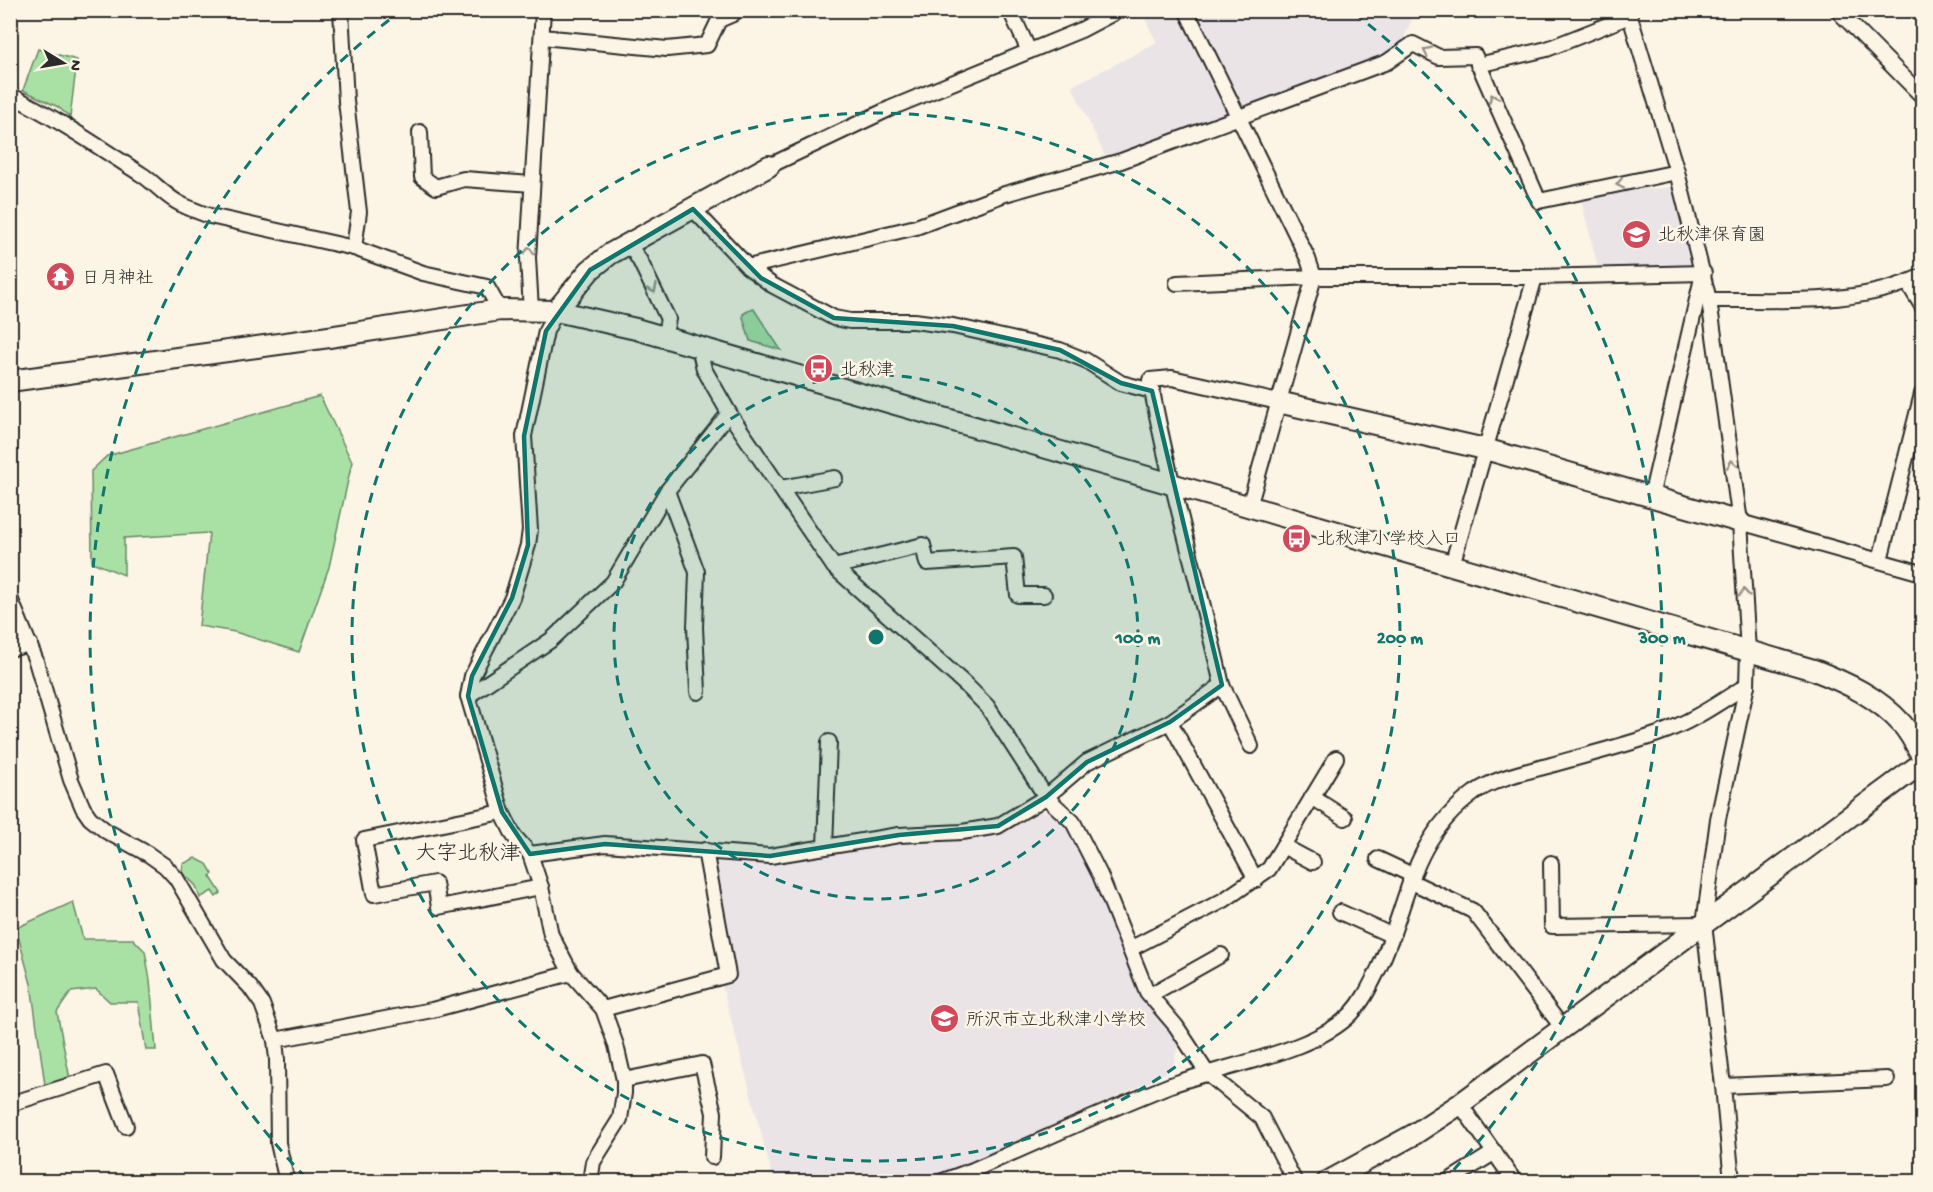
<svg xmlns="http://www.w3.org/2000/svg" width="1933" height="1192" font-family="'Gochi Hand','Klee One',sans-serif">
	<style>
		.built { fill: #eae4e7 }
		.green { fill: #a9e1a5; stroke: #6a8668; stroke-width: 1.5 }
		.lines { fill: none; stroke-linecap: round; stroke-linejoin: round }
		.street-casing { stroke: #2b2b2b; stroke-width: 18 }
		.secondary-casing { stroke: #2b2b2b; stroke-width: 24 }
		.street { stroke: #fcf5e5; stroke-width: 14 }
		.secondary { stroke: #fcf5e5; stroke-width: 20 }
		.oneway { stroke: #949088 }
		.marked { fill: #0f766e; fill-opacity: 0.2; stroke: #0f766e; stroke-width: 4.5; stroke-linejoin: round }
		.ring { fill: none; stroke: #0f766e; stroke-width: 3; stroke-dasharray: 10 8 }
		.labels { text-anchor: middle; stroke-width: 5; stroke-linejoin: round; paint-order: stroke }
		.poi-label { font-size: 18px; fill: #2b2b2b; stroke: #fcf5e5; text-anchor: start }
		.quarter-label { font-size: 21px; fill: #2b2b2b; stroke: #fcf5e5 }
		.centre { fill: #0f766e; stroke: #fcf5e5; stroke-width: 3 }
		.ring-label { font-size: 18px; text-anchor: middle; font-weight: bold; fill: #0f766e; stroke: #fcf5e5; stroke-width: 5; stroke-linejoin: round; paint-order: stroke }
	</style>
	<rect width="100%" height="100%" fill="#fcf5e5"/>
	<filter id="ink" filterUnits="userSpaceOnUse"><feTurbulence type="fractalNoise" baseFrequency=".0167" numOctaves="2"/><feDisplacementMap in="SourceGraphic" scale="12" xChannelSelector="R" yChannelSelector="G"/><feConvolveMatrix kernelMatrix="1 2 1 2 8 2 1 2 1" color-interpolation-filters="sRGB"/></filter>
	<g filter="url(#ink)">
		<g class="built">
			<polygon points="1412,10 1414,14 1403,41 1376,58 1109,164 1072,86 1157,43 1141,11"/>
			<polygon points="1675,187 1691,267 1598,267 1581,200 1622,191"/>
			<polygon points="1049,811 1065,822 1092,875 1139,994 1179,1043 1172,1069 1151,1081 964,1166 916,1181 771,1181 770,1167 722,985 734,983 711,860 715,855 738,861 765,861 919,838 961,839 997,831 1037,812"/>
		</g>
		<g class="green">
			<polygon points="38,49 77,60 70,117 58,107 23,90"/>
			<polygon points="753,308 781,350 750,341 743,317 743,314"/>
			<polygon points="320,396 352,462 329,567 299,652 235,632 199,626 209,533 124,538 124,575 92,562 91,471 107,456"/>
			<polygon points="195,858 207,864 213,874 210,876 221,893 216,897 212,891 200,898 196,886 182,872 183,864"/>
			<polygon points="73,902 83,939 133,939 145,951 150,980 156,1050 146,1050 138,1002 110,1002 96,989 71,992 57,1012 70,1079 45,1085 31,984 16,928"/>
		</g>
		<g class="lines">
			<defs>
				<g id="street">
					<polyline points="341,10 346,101 359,212 354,248"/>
					<polyline points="1010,10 1029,51"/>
					<polyline points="1186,10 1308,259 1314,277 1249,507"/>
					<polyline points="1837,10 1922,96"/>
					<polyline points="542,37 667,49 707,45 719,20 733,14"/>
					<polyline points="1478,65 1547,49 1630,16"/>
					<path d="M10 95C57 118 100 148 144 176 155 184 165 195 177 202 187 208 199 212 210 216L354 248 423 273 487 287 500 310"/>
					<polyline points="420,132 422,177 436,187 464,179 532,184"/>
					<polyline points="769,166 891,108 1081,30 1119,10"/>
					<polyline points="693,209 748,267 916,227 1005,194 1121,161 1387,62 1413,44 1439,57 1475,56 1539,201 1677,172"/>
					<polyline points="629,244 640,261 668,319 664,338"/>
					<polyline points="748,267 772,285 834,318 850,321 914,321 953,326 1060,350 1085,360 1121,383 1152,391"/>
					<polyline points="1177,283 1314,277 1535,277 1704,273"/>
					<polyline points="1908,283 1922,306"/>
					<path d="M1709 300C1780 299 1857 307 1922 276"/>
					<polyline points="531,310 528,258 543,10"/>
					<path d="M556 311 546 331 524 436 530 530 528 545 512 598 472 676 468 696 502 812 514 836 530 854 605 844 770 856 899 835 962 832 998 826 1046 797 1087 762 1170 722 1222 685C1199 583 1169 483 1150 380L1172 378 1278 402"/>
					<polyline points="699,347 704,369 729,413 834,567 966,685 987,706 1046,797 1073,822 1100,875 1147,992 1176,1026 1207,1073 1262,1118 1295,1182"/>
					<polyline points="781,488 835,478"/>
					<polyline points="667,491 697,572 695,627 698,692"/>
					<polyline points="1651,497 1702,278"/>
					<polyline points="1740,522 1922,573"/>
					<polyline points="1880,560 1922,394"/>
					<polyline points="1452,565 1535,277"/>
					<polyline points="834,567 923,545 927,563 1014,557 1018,595 1044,595"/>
					<polyline points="10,598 36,661 71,780 83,808 90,818 106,831 148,854 165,866 176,878 224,960 250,987 262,1004 275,1040 277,1060 278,1143 287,1182"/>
					<polyline points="10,649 30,644"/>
					<polyline points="1222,685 1251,746"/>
					<polyline points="468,696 551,640 613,582 667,491 729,413"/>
					<polyline points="1170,722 1256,880"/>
					<polyline points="1312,797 1345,818"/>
					<polyline points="502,812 364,840 374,894 435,883 439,907 541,887"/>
					<polyline points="1283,846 1313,862"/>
					<polyline points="825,847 829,742"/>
					<polyline points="530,854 541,887 551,935 571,973 603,1009 616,1045 624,1080 624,1093 620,1119 593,1162 590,1182"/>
					<polyline points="1378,859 1412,875"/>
					<polyline points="1551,863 1552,926 1704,924"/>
					<polyline points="1410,881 1473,911 1562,1027"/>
					<polyline points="1340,912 1393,936"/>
					<polyline points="1130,949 1224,900 1269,869 1336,758"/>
					<polyline points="1150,995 1221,955"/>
					<polyline points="603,1009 728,975 705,850"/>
					<polyline points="275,1040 432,1010 571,973"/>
					<polyline points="624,1080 702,1064 714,1113 712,1157"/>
					<polyline points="1723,1086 1887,1079"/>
					<polyline points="10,1104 106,1074 126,1126"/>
					<polyline points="1460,1104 1515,1182"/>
					<path d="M940 1182 973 1170C1038 1142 1102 1112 1168 1086 1220 1066 1314 1053 1352 1013 1364 1000 1371 984 1379 968 1410 901 1409 841 1474 793 1497 777 1525 772 1551 765 1586 755 1623 746 1658 734 1690 723 1719 703 1747 685L1748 651 1740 522 1709 300 1677 172 1628 10"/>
					<polyline points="1447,1182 1495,1152"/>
					<polyline points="1732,1182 1723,1086 1704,924 1718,819 1747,685"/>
				</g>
				<g id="secondary">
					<polyline points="556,311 590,270 610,254 769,166"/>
					<path d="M10 381 329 337 500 310 556 311 636 329 1814 670C1847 683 1878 697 1902 724 1910 733 1916 745 1922 756"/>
					<polyline points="1278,402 1485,449 1740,522"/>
					<polyline points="1327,1182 1413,1135 1460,1104 1922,763"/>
				</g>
			</defs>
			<use href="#street" class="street-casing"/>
			<use href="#secondary" class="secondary-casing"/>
			<use href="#street" class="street"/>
			<use href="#secondary" class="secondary"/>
		</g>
		<defs><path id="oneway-chevron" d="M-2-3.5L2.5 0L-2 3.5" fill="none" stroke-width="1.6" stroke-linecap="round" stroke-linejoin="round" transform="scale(1.5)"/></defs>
		<g class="oneway">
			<use href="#oneway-chevron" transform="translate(1427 51) rotate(-154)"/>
			<use href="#oneway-chevron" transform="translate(1493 98) rotate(-114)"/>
			<use href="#oneway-chevron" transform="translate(1620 184) rotate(168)"/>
			<use href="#oneway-chevron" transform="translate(529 251) rotate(-88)"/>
			<use href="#oneway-chevron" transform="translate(653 289) rotate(64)"/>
			<use href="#oneway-chevron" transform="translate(1732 464) rotate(-98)"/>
			<use href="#oneway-chevron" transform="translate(1744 593) rotate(-94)"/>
		</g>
	</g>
	<path class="marked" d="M693 209 761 278 834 318 953 326 1060 350 1121 383 1152 391 1222 685 1170 722 1087 762 1046 797 998 826 899 835 770 856 605 844 530 854 502 812 468 696 472 676 512 598 528 545 524 436 546 331 590 270Z"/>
	<g class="ring">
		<circle cx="876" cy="637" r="262"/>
		<circle cx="876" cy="637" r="524"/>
		<path d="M306 1178A786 786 0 0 1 398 13M1354 13A786 786 0 0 1 1446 1178"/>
	</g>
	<defs>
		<symbol id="school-disc" viewBox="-11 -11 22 22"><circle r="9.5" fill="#d1495b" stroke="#fcf5e5"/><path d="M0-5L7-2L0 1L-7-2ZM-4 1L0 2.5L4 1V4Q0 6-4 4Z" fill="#fff"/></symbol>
		<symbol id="temple-disc" viewBox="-11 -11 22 22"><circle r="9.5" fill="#d1495b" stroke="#fcf5e5"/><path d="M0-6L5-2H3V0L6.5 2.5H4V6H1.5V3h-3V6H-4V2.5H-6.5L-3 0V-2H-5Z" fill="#fff"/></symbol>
		<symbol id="bus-disc" viewBox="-11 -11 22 22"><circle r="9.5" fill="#d1495b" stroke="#fcf5e5"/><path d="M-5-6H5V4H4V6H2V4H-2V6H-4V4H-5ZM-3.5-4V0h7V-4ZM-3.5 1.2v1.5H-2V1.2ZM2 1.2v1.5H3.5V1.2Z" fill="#fff"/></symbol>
	</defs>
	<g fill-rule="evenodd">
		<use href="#school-disc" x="1620" y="218" width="33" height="33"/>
		<use href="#temple-disc" x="44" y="260" width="33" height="33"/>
		<use href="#bus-disc" x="802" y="352" width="33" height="33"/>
		<use href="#bus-disc" x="1280" y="522" width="33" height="33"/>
		<use href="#school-disc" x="928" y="1002" width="33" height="33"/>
	</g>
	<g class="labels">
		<g class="poi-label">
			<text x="1658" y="240">北秋津保育園</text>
			<text x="82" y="283">日月神社</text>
			<text x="840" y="375">北秋津</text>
			<text x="1317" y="544">北秋津小学校入口</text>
			<text x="966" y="1025">所沢市立北秋津小学校</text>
		</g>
		<g class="quarter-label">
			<text x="468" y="859">大字北秋津</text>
		</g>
	</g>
	<circle cx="876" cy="637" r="9" class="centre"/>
	<g class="ring-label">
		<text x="1138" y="643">100 m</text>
		<text x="1400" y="643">200 m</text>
		<text x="1662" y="643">300 m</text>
	</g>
	<rect width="1933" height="1192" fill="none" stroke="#fcf5e5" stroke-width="36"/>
	<rect x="18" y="18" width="1897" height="1156" fill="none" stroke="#2b2b2b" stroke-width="2" filter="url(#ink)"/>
	<g transform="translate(63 63) rotate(101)" stroke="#fcf5e5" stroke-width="4.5" paint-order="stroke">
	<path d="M0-4.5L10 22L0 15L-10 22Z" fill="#2b2b2b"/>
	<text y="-9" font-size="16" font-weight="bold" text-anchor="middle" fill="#2b2b2b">N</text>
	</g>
</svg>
